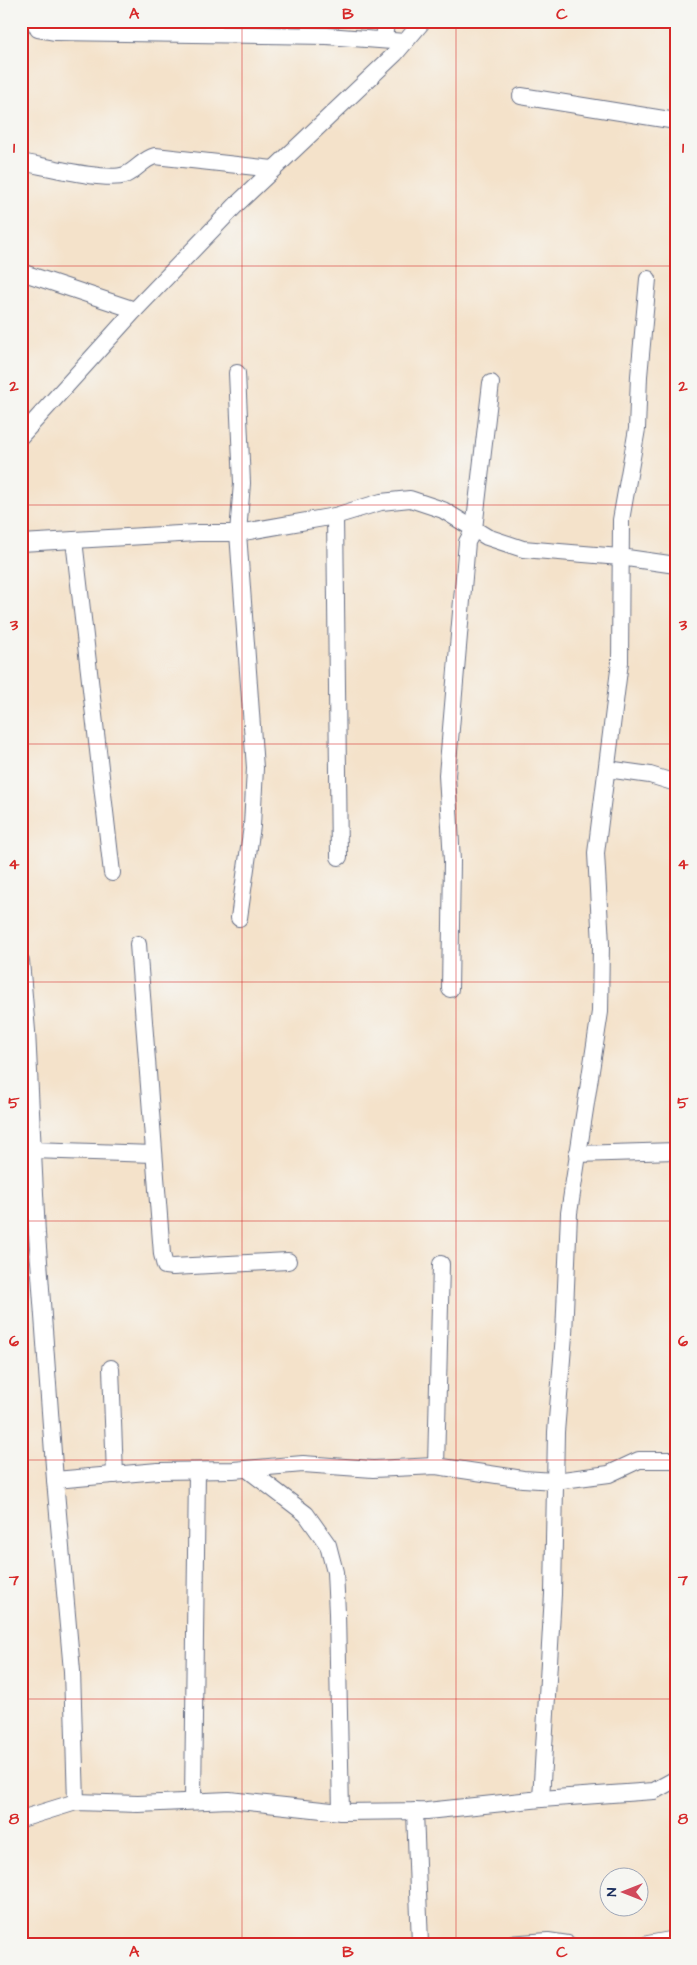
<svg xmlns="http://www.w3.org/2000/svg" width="697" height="1965" font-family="'Architects Daughter',sans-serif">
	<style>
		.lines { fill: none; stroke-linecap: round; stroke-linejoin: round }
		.minor-casing { stroke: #676e84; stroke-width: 18 }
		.minor { stroke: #fff; stroke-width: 16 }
		.grid { fill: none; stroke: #d62828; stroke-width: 1; stroke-opacity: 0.55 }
		.neatline { fill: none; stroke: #d62828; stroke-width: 2 }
		.grid-label { font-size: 16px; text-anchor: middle; font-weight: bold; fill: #d62828 }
	</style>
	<rect width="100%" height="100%" fill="#f6f6f2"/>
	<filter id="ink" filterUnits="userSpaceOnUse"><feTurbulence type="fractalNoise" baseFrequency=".02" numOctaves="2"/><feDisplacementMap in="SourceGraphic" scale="10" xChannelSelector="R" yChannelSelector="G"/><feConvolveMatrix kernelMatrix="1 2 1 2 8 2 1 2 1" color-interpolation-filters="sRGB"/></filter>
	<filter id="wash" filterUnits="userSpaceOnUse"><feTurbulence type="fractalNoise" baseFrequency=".0096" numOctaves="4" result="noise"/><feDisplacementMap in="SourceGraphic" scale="20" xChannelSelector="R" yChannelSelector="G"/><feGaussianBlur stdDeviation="1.12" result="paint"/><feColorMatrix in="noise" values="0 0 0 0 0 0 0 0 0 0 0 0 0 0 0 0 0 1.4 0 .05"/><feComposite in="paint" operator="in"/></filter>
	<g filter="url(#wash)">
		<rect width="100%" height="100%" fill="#f4e2ca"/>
	</g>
	<g filter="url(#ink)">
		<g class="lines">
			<defs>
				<g id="minor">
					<polyline points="34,21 38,29 56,32 327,36 405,42"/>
					<polyline points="384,40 386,21"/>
					<polyline points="521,96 676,121"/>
					<path d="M21 162C44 166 106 182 125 175 137 170 143 159 155 156L273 169"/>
					<polyline points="21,272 135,310"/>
					<polyline points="237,373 242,483 238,533 255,768 252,826 239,918"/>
					<polyline points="21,436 135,310 238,203 395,54 423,21"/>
					<polyline points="335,516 339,857"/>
					<polyline points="74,540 112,873"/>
					<polyline points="21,543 197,533 238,533 335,516 381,502 410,499 443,510 487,537 523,549 620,557 676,565"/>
					<polyline points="607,769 650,775 676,783"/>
					<polyline points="138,944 162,1254 165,1266 173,1267 288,1261"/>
					<polyline points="21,961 27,1031 37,1234 55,1480 72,1671 76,1802"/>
					<polyline points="450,989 452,861 447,775 467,542 474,529 491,383"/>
					<polyline points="32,1150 154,1154"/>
					<polyline points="577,1154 676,1151"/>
					<polyline points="111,1368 115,1475"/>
					<polyline points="436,1466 441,1264"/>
					<polyline points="247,1469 306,1514 328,1545 335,1572 337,1613 341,1812"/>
					<polyline points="55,1480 158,1471 233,1470 303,1464 373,1469 436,1466 523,1479 555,1481 609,1474 639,1460 671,1460"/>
					<polyline points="541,1799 553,1594 556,1432 564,1335 569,1213 600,1012 601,944 596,853 620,662 621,520 637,429 639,376 648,279"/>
					<polyline points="193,1800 197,1471"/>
					<polyline points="415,1811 420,1944"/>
					<polyline points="21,1819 76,1802 138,1804 229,1800 341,1812 427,1811 541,1799 654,1791 676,1779"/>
					<polyline points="509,1944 548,1941 568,1944"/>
					<polyline points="648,1944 676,1939"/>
				</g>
			</defs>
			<use href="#minor" class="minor-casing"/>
			<use href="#minor" class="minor"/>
		</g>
	</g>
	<path class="grid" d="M242 21V1944M456 21V1944M21 266H676M21 505H676M21 744H676M21 982H676M21 1221H676M21 1460H676M21 1699H676"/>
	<rect width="697" height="1965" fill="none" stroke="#f6f6f2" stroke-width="55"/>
	<g transform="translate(624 1892) rotate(270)"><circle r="24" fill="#f6f6f2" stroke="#9ea6b7"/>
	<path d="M0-4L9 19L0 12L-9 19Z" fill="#d1495b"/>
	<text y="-8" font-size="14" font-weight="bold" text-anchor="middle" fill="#1b2f5e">N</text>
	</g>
	<rect x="28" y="28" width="642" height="1910" class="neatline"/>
	<g class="grid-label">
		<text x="134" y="19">A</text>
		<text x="348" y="19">B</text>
		<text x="562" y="19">C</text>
		<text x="14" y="153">1</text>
		<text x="683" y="153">1</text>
		<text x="14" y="391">2</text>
		<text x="683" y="391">2</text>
		<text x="14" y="630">3</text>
		<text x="683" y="630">3</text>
		<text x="14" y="869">4</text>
		<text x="683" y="869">4</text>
		<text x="14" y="1108">5</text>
		<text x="683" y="1108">5</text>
		<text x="14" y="1346">6</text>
		<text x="683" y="1346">6</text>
		<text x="14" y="1585">7</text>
		<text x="683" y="1585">7</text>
		<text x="14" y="1824">8</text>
		<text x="683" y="1824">8</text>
		<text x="134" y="1957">A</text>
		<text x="348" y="1957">B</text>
		<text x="562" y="1957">C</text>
	</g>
</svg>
